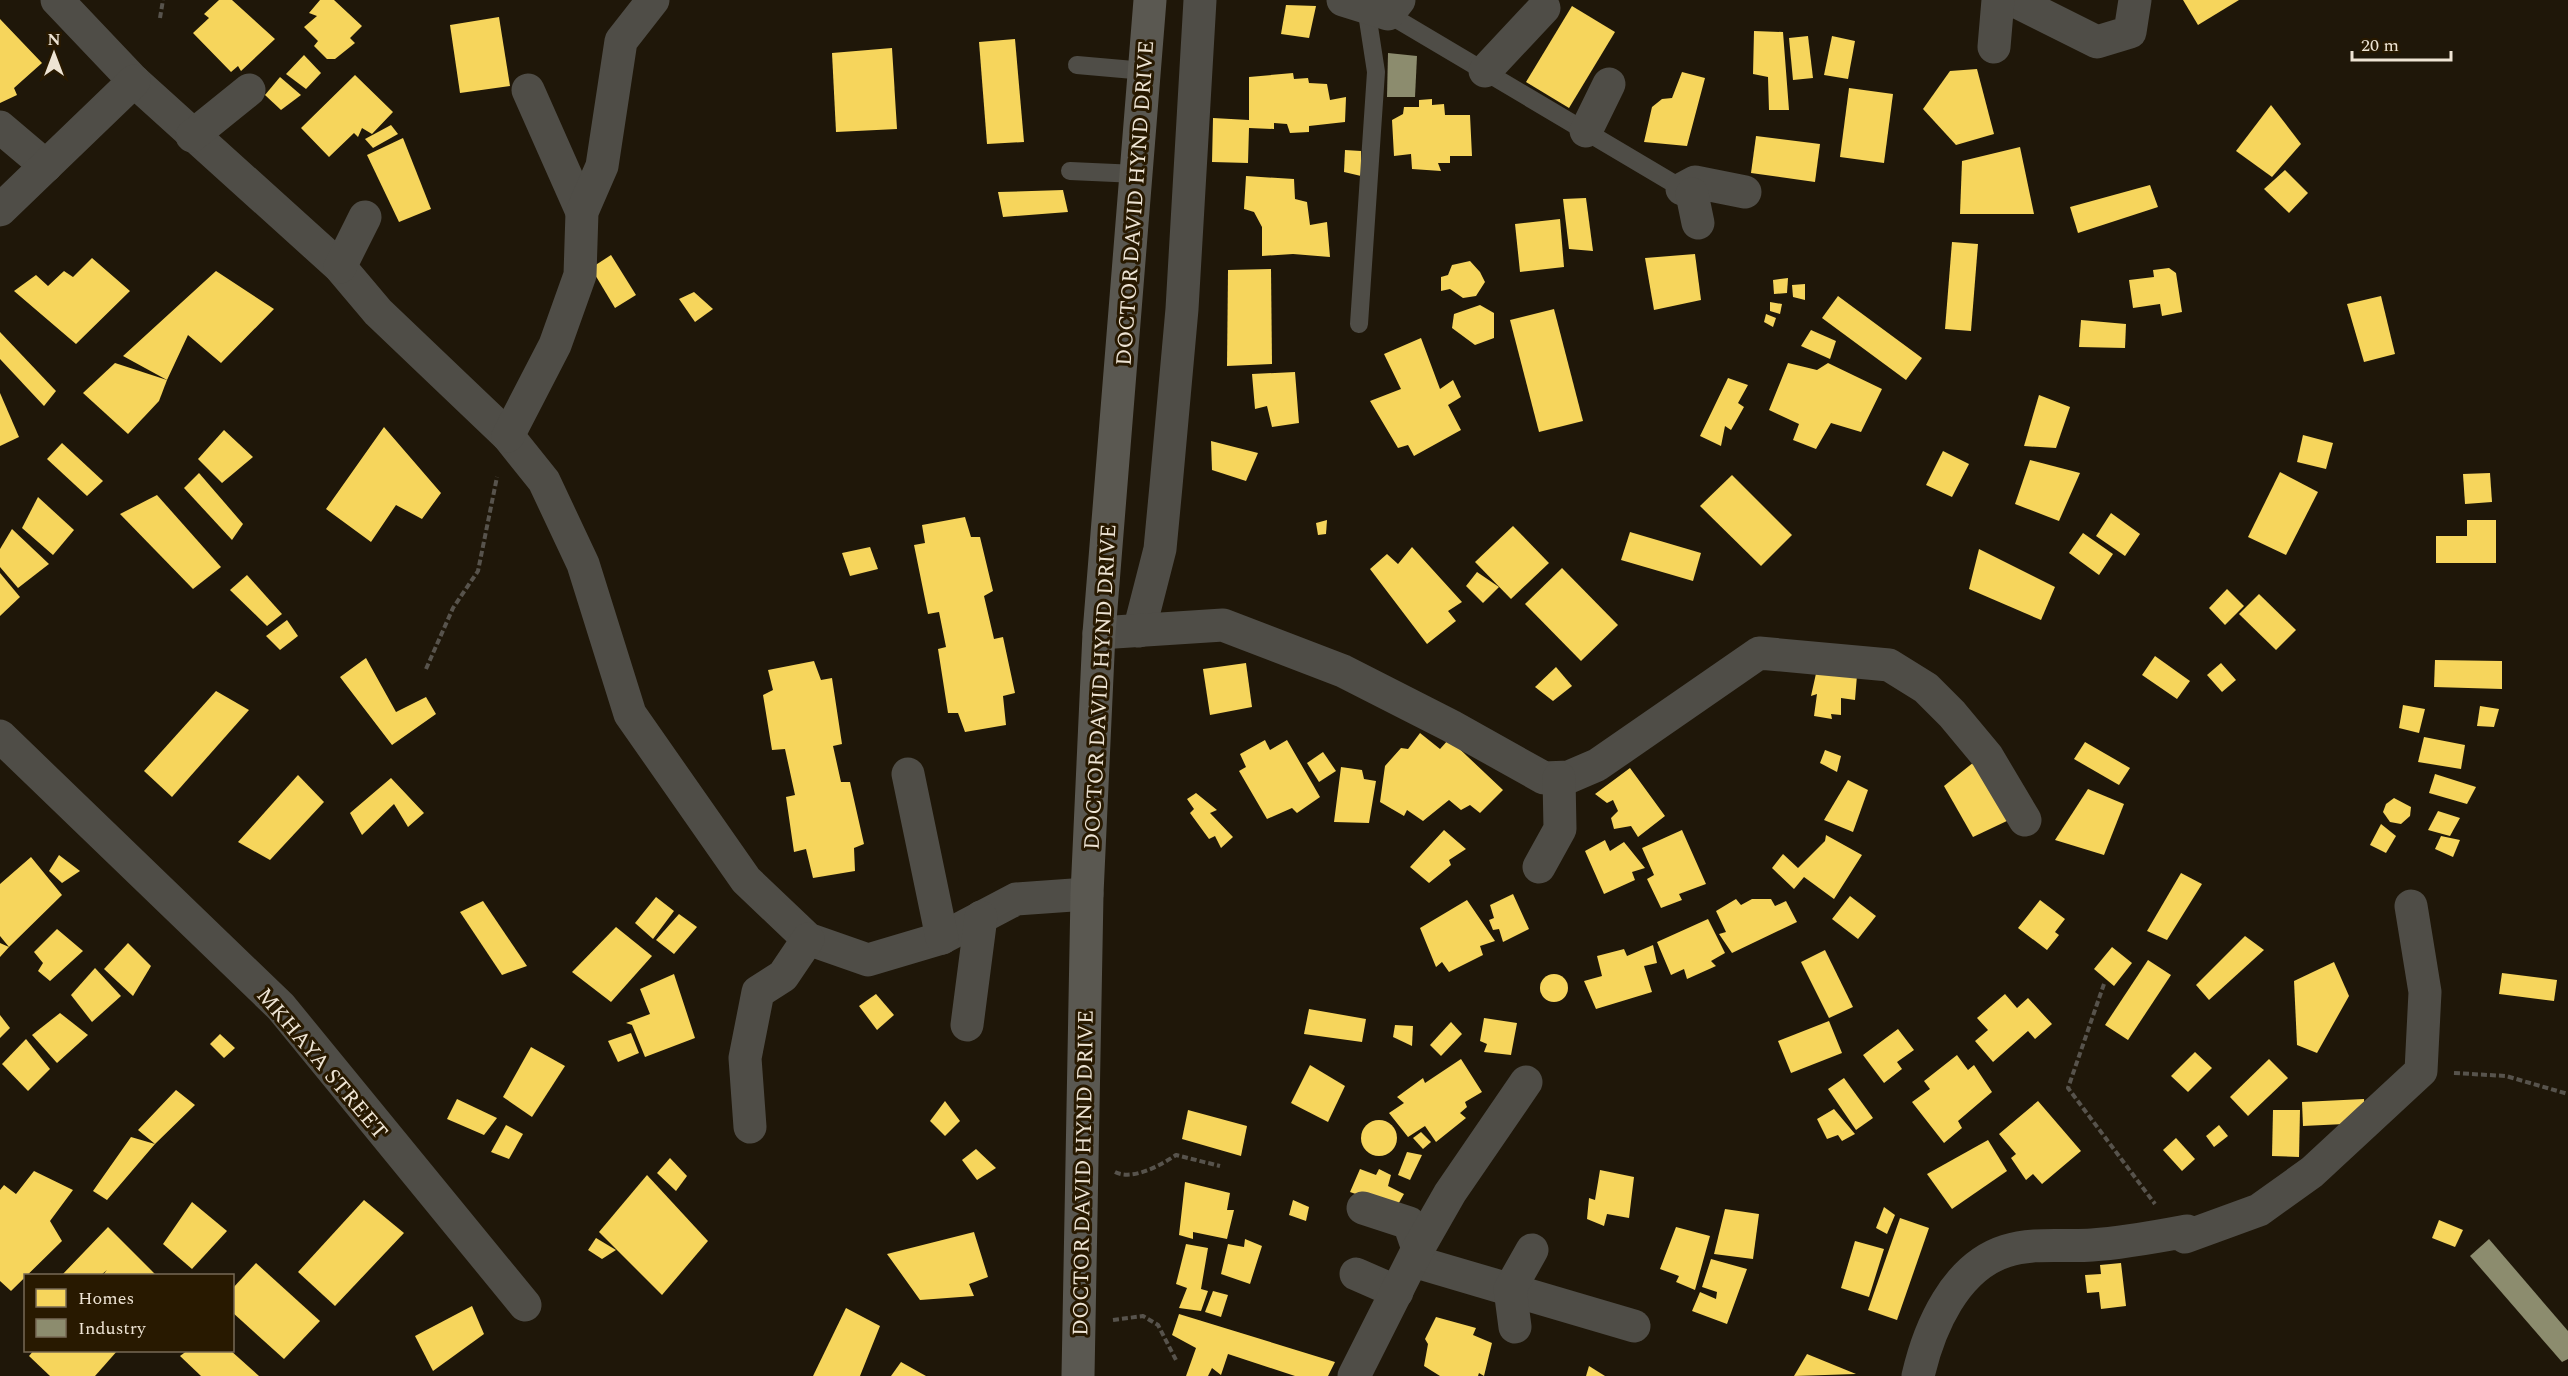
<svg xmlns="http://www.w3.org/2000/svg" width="2568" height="1376" font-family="Spectral,serif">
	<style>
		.homes { fill: #f6d55c }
		.industry { fill: #8c8c6e }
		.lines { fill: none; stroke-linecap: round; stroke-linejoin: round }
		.path { stroke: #57534c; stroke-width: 4; stroke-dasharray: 6 3; stroke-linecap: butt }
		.service { stroke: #4f4d47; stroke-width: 18 }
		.minor { stroke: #4f4d47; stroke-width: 33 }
		.secondary { stroke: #5a5851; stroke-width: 33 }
		.labels { text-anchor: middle; stroke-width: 6; stroke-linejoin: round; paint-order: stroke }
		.street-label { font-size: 22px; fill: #eee4d4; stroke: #281900 }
	</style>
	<rect width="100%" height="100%" fill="#1f1709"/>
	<g class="homes">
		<polygon points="219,0 232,0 275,39 241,71 238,66 231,72 193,33 209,18 204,14"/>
		<polygon points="320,0 334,0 362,26 350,38 355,43 335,59 327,59 314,46 318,41 304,27 317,16 309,13"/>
		<polygon points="2183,0 2239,0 2198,25"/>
		<polygon points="1286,5 1316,6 1309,38 1281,34"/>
		<polygon points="1572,6 1615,32 1569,108 1526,82"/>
		<polygon points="499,17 510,86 460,93 450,25"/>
		<polygon points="0,19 42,63 14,88 17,95 0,103"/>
		<polygon points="1754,31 1783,32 1789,110 1769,110 1768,77 1753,74"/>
		<polygon points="1808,36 1813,78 1793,80 1789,38"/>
		<polygon points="1832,36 1855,41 1848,79 1824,75"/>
		<polygon points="1015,39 1024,142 987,144 979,42"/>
		<polygon points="892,48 897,129 836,132 832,53"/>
		<polygon points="304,55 321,73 306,89 286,74"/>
		<polygon points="1977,69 1994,134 1956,145 1923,109 1950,71"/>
		<polygon points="1682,72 1705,78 1687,146 1644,142 1652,107 1662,99 1672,98"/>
		<polygon points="1293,73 1294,79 1308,78 1309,83 1327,84 1330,100 1346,97 1345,122 1309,126 1309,132 1290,133 1287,124 1274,123 1274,129 1249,128 1248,163 1212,162 1213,118 1249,120 1249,77"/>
		<polygon points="355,75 393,112 372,134 362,128 358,137 354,133 329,157 301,128"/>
		<polygon points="280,77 301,95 281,110 265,95"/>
		<polygon points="1849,88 1893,94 1884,163 1840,157"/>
		<polygon points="1432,99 1432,105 1444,104 1445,115 1470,115 1472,156 1450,156 1450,163 1438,163 1441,171 1412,169 1411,154 1394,156 1392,120 1403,114 1404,107 1419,107 1419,100"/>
		<polygon points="2271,105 2301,144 2272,177 2236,151"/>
		<polygon points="391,125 398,134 373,148 365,139"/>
		<polygon points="1756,136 1820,144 1815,182 1751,173"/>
		<polygon points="403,138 431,209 399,222 367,155"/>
		<polygon points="2020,147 2034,214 1960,214 1962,161"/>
		<polygon points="1345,150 1361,151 1361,176 1344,172"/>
		<polygon points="2285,170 2308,193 2289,213 2264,189"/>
		<polygon points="1246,176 1294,179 1295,199 1307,202 1310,225 1327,222 1330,257 1293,254 1262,256 1262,227 1254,212 1244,209"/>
		<polygon points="2150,185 2158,207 2078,233 2070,207"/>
		<polygon points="1063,190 1068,212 1003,217 998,192"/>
		<polygon points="1586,198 1593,251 1569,249 1563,199"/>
		<polygon points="1560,219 1564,267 1520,272 1515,224"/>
		<polygon points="1952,242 1978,244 1971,331 1945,329"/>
		<polygon points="1695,254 1701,300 1654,310 1645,258"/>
		<polygon points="611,255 636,295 615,308 591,268"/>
		<polygon points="92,258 130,291 76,344 14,291 36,275 48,286 64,271 73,277"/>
		<polygon points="1470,261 1480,272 1485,282 1476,296 1463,298 1450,289 1441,291 1441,277 1448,275 1452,265"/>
		<polygon points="2169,268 2176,273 2182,312 2162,316 2160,304 2133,308 2129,280 2154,277 2153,270"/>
		<polygon points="1271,269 1272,364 1227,366 1228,270"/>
		<polygon points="216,271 274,309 221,363 188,335 167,380 123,356"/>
		<polygon points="1788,278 1787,293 1774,294 1773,280"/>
		<polygon points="1805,284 1805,300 1793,297 1792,285"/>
		<polygon points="694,292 713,309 695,322 679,299"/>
		<polygon points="1838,296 1922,358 1906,380 1822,318"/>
		<polygon points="2381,296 2395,354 2364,362 2347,304"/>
		<polygon points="1770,302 1782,304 1780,314 1770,311"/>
		<polygon points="1480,305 1494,313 1494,338 1475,345 1452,328 1454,314"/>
		<polygon points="1554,309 1583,421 1539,432 1510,320"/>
		<polygon points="1766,314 1776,318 1773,327 1764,322"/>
		<polygon points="2081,320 2126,324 2125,348 2079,347"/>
		<polygon points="1811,330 1836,341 1830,359 1801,346"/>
		<polygon points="0,332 56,391 44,406 0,359"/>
		<polygon points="1421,338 1440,389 1453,380 1461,397 1448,405 1461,430 1414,456 1408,445 1398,448 1370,401 1401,389 1384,354"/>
		<polygon points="115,363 167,380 159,401 128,434 83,393"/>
		<polygon points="1788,363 1817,370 1828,363 1882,389 1861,432 1831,423 1816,449 1793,440 1799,424 1769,410"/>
		<polygon points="1295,372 1299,423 1272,427 1267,406 1255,409 1252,374"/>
		<polygon points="1728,378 1748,385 1738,403 1744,407 1731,430 1725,426 1721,446 1700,436"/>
		<polygon points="0,393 19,437 0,446"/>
		<polygon points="2039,395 2070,407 2056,448 2024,446"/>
		<polygon points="384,427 441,493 422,519 396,505 371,542 326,509"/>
		<polygon points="224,430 253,457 222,483 198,459"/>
		<polygon points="2303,435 2333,443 2326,469 2297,462"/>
		<polygon points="1211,441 1258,453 1246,481 1212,470"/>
		<polygon points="62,443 103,481 87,496 47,459"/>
		<polygon points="1943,451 1969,464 1952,497 1926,485"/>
		<polygon points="2030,460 2080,473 2059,521 2015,504"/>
		<polygon points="2280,472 2318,492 2286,555 2248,537"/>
		<polygon points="199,473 243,524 232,540 184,488"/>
		<polygon points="2490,473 2492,502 2465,504 2463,474"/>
		<polygon points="1732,475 1792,535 1761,566 1700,506"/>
		<polygon points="157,495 221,567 193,589 120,514"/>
		<polygon points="38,497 74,530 53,555 22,528"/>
		<polygon points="2111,513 2140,534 2125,556 2096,536"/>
		<polygon points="965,517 971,537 980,537 993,591 984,596 994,639 1003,637 1015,693 1003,696 1006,725 965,732 958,713 948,713 938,649 946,647 939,612 928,614 914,545 925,543 922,525"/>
		<polygon points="1327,520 1326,534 1318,535 1316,523"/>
		<polygon points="2467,520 2496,520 2496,563 2436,563 2436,536 2467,536"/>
		<polygon points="1513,526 1549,563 1511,599 1475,562"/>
		<polygon points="12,529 49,564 18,588 0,567 0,549"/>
		<polygon points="1630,532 1701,553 1693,581 1621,560"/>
		<polygon points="2083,533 2113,554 2099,575 2069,553"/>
		<polygon points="870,547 878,569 850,576 842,553"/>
		<polygon points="1412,547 1462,602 1448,611 1456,621 1427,644 1370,569 1387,554 1398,564"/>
		<polygon points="1979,549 2055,587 2041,620 1969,589"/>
		<polygon points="1562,568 1618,625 1581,661 1525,604"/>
		<polygon points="1477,572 1499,587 1483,603 1466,586"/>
		<polygon points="0,573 20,597 0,616"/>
		<polygon points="247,575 282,614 267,626 230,590"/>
		<polygon points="2227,589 2244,606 2225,625 2209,608"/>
		<polygon points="2259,594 2296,630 2276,650 2239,614"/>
		<polygon points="287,620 298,636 280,650 266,636"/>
		<polygon points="2155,656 2190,681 2177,699 2142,675"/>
		<polygon points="366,658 396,712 426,697 436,714 392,745 340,677"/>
		<polygon points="2435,660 2502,661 2502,689 2434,687"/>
		<polygon points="814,661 821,680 832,678 842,744 833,746 841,782 850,782 864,844 854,848 855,871 813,878 806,849 794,852 786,797 795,795 785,749 772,750 763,695 773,690 768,670"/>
		<polygon points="1246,663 1252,707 1210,715 1203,669"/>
		<polygon points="2221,663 2236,680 2222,692 2207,675"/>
		<polygon points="1556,667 1572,686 1553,701 1535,687"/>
		<polygon points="1817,669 1857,675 1855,700 1841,698 1841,715 1831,714 1832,719 1814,716 1817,694 1811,696"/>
		<polygon points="216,691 249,710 172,797 144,771"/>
		<polygon points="2403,705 2425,709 2419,733 2399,728"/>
		<polygon points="2480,706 2499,709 2494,727 2477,726"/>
		<polygon points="1420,733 1440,749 1449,739 1503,790 1480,813 1470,805 1461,810 1449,800 1423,821 1407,810 1404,816 1380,802 1385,766 1401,748 1408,749"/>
		<polygon points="2424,737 2465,745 2461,769 2418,762"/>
		<polygon points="1265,740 1270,750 1287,740 1320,797 1297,813 1292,808 1267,819 1239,771 1246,767 1240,754"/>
		<polygon points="2085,742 2130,768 2119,785 2074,759"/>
		<polygon points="1825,750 1841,756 1837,772 1820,763"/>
		<polygon points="1323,752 1336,771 1319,782 1307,763"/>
		<polygon points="1974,762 2009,820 1973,837 1944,786"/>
		<polygon points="1341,767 1362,770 1364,779 1376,781 1369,823 1334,822"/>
		<polygon points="1630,768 1665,816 1638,837 1631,826 1614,829 1611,818 1618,811 1613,800 1607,803 1595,794"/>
		<polygon points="2435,774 2476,787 2467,804 2429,793"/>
		<polygon points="298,775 324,802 270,860 238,842"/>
		<polygon points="391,778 424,813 408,827 394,804 362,835 350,813"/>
		<polygon points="1848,780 1868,790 1853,832 1824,820"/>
		<polygon points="2088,789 2124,804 2104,855 2055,840"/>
		<polygon points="1196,793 1217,810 1210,813 1233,837 1221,848 1215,836 1209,839 1190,813 1194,809 1187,799"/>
		<polygon points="2394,798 2411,807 2410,816 2401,824 2390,822 2383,812 2386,804"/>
		<polygon points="2438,811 2460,818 2450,836 2428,830"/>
		<polygon points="2381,824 2396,836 2386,853 2370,845"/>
		<polygon points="1444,830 1466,849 1449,860 1451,865 1429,883 1410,867"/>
		<polygon points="1682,830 1706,884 1679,894 1682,900 1661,908 1647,879 1654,875 1642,848"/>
		<polygon points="1826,835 1862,855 1834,899 1804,877 1794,889 1772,868 1783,854 1798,868 1825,841"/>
		<polygon points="2441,836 2460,840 2453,857 2435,849"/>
		<polygon points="1605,840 1610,851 1624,842 1645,868 1632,872 1635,880 1604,894 1585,851"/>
		<polygon points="59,855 80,871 62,883 49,871"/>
		<polygon points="31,857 62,895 9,947 0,957 0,943 9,947 0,936 0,884"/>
		<polygon points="2181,873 2202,884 2167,940 2147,931"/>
		<polygon points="1513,894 1529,929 1503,942 1499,929 1493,930 1489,920 1494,918 1490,905"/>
		<polygon points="1850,896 1876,916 1858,939 1832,919"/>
		<polygon points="656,897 674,911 653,939 635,923"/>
		<polygon points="1736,899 1741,905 1752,899 1771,899 1775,906 1786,901 1797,922 1732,953 1719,934 1726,932 1716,911"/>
		<polygon points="1467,900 1495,941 1480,946 1483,955 1449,972 1442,962 1436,967 1420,928"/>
		<polygon points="2040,900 2065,919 2055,932 2059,935 2047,950 2018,928"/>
		<polygon points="483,901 527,966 502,975 460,912"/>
		<polygon points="679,914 697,927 674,954 656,940"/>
		<polygon points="1708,919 1725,953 1711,961 1716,966 1687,979 1684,969 1671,975 1657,942"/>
		<polygon points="616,927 652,956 611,1002 572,972"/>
		<polygon points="57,929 83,951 50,981 38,971 43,963 34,952"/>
		<polygon points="2245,936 2264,950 2209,1000 2196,985"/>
		<polygon points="128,943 151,966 133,996 104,969"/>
		<polygon points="1653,945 1657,963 1644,966 1652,992 1596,1009 1584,981 1602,976 1597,956 1624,949 1627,956"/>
		<polygon points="2112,947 2132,963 2114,986 2094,969"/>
		<polygon points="1825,950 1853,1007 1829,1018 1801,962"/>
		<polygon points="2148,960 2171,975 2128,1040 2105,1025"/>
		<polygon points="2334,962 2349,996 2317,1053 2297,1045 2294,981"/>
		<polygon points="95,968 121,996 92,1022 71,995"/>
		<polygon points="2502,973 2557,980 2554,1001 2499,994"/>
		<circle cx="1554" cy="988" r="14"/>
		<polygon points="674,974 695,1038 645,1057 632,1025 626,1023 650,1014 640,989"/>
		<polygon points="876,994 894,1015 877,1030 859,1006"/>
		<polygon points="2005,994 2017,1008 2028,998 2052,1024 2035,1039 2028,1031 1993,1062 1975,1041 1988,1030 1977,1018"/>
		<polygon points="1309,1009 1366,1019 1362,1042 1304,1034"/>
		<polygon points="60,1013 88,1035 57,1063 32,1035"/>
		<polygon points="0,1015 10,1028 0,1038"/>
		<polygon points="1484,1018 1517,1023 1511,1055 1484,1052 1487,1044 1480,1041"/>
		<polygon points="1829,1021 1842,1053 1791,1073 1778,1041"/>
		<polygon points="1451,1022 1462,1034 1441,1056 1430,1045"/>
		<polygon points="1395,1025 1413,1026 1412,1046 1393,1037"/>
		<polygon points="1898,1029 1914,1050 1897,1062 1902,1069 1884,1083 1863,1055"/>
		<polygon points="631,1033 639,1053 618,1062 608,1041"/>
		<polygon points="220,1034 235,1048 224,1058 210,1044"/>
		<polygon points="26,1039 50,1069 28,1091 2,1064"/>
		<polygon points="531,1047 565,1066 532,1117 503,1097"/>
		<polygon points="2195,1052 2212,1068 2188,1092 2171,1076"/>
		<polygon points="1957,1055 1968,1070 1974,1065 1992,1092 1958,1121 1962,1128 1944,1143 1912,1102 1930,1089 1924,1081"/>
		<polygon points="1461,1059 1482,1092 1465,1102 1467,1107 1460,1113 1466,1118 1436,1142 1425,1126 1408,1137 1389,1113 1404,1103 1397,1097 1423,1078 1425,1083"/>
		<polygon points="2269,1059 2288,1078 2248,1116 2230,1097"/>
		<polygon points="1310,1065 1345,1086 1328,1122 1291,1103"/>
		<polygon points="1844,1078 1873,1118 1856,1130 1828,1089"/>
		<polygon points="176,1090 195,1105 155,1144 107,1200 93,1191 131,1137 155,1144 138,1130"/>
		<polygon points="457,1099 497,1118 484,1135 447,1119"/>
		<polygon points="2364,1099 2365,1123 2303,1126 2302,1102"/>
		<polygon points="945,1101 960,1121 945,1136 930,1121"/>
		<polygon points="2038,1101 2081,1151 2042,1184 2033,1174 2026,1180 2011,1158 2016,1154 1999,1134"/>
		<polygon points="1834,1109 1855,1134 1842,1141 1838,1135 1827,1139 1817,1119"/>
		<polygon points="1188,1110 1247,1126 1241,1156 1182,1139"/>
		<polygon points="2273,1110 2300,1110 2299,1157 2272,1156"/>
		<circle cx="1379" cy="1138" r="18"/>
		<polygon points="506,1125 523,1134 509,1159 491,1152"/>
		<polygon points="2219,1125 2228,1136 2214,1147 2206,1136"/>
		<polygon points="1421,1132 1431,1142 1423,1149 1413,1138"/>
		<polygon points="2176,1138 2195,1159 2182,1171 2163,1150"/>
		<polygon points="1988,1140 2007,1171 1952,1209 1927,1174"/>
		<polygon points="976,1149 996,1168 977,1180 962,1160"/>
		<polygon points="1407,1152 1422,1155 1410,1180 1398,1175"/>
		<polygon points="670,1158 687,1176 676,1191 657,1173"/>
		<polygon points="1360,1169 1376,1175 1379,1169 1391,1175 1388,1186 1404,1194 1396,1208 1350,1192"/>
		<polygon points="1600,1170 1634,1177 1629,1218 1607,1214 1604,1226 1587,1219 1589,1198 1595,1200"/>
		<polygon points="34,1171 73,1190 50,1221 62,1241 11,1291 0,1281 0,1190 4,1185 16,1194"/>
		<polygon points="647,1175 708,1241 662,1295 599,1232"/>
		<polygon points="1185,1182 1230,1193 1227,1210 1234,1210 1227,1239 1193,1232 1193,1239 1179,1235"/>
		<polygon points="364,1200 404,1233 335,1306 298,1272"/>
		<polygon points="1293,1200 1309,1207 1306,1221 1289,1215"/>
		<polygon points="192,1202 227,1231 192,1269 163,1244"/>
		<polygon points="1884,1207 1895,1215 1887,1234 1876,1228"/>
		<polygon points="1725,1209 1759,1214 1753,1259 1714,1254"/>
		<polygon points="1900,1218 1929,1228 1897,1320 1868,1310"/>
		<polygon points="2439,1220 2463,1230 2455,1247 2432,1238"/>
		<polygon points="108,1227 157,1276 102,1276 107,1270 100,1276 61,1276"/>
		<polygon points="1676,1227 1710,1236 1695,1290 1676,1282 1679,1276 1660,1269"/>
		<polygon points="974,1232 988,1277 969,1284 974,1296 920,1300 887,1254"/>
		<polygon points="596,1238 616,1250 602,1259 588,1250"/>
		<polygon points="1245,1239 1262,1246 1250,1284 1221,1274 1228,1244 1244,1247"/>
		<polygon points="1855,1241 1884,1249 1869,1297 1841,1288"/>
		<polygon points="1186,1244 1208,1248 1201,1289 1208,1291 1201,1311 1179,1308 1187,1288 1176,1284"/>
		<polygon points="1711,1259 1747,1269 1727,1324 1692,1311 1700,1292 1716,1299 1717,1292 1702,1287"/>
		<polygon points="256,1263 320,1321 284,1359 232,1312 232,1289"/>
		<polygon points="2121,1263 2126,1306 2101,1309 2099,1292 2087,1293 2085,1275 2101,1274 2100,1265"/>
		<polygon points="1213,1291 1228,1295 1221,1317 1205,1312"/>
		<polygon points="472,1306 484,1334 433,1371 415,1336"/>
		<polygon points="846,1308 880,1326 860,1376 813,1376"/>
		<polygon points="1179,1314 1335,1362 1328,1376 1295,1376 1228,1354 1221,1375 1212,1368 1208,1376 1186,1376 1196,1348 1172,1335"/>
		<polygon points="1436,1317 1476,1328 1473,1335 1492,1343 1484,1376 1479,1373 1478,1376 1440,1376 1424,1366 1428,1344 1425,1339"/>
		<polygon points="34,1350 118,1350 95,1376 50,1376 29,1356"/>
		<polygon points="188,1350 230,1350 259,1376 201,1376 180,1356"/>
		<polygon points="1807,1354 1856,1374 1794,1376"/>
		<polygon points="901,1362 926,1376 891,1376"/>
		<polygon points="1589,1366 1605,1376 1586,1376"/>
	</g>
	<g class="industry">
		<polygon points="1388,53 1417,56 1415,97 1387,97"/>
		<polygon points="2489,1239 2568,1331 2568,1359 2562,1362 2470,1256"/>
	</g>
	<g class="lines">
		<g class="path">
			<polyline points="160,18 163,0"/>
			<polyline points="426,669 453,608 478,571 497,477"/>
			<polyline points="2104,984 2068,1088 2155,1204"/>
			<polyline points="2454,1073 2506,1076 2568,1094"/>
			<path d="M1115 1172C1133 1181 1161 1165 1176 1155L1220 1166"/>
			<polyline points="1113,1320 1143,1316 1158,1325 1176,1360"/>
		</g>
		<g class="service">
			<polyline points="1388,14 1688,192"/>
			<polyline points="1077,65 1145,71"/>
			<polyline points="1070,171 1137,174"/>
			<polyline points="1359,324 1376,72 1366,7"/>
		</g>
		<g class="minor">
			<polyline points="57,0 134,81 340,267 378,312 508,436 544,481 583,564 630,714 746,880 808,939 868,960 942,938 1016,899 1087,894"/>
			<polyline points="1343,0 1388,14 1399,0"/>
			<polyline points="2013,0 2097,42 2130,32 2135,0"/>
			<polyline points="1994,47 1998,0"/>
			<polyline points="1485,71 1544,8"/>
			<polyline points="528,90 582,212"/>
			<polyline points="0,127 46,166"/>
			<polyline points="1586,131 1609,84"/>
			<polyline points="192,136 249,90"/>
			<polyline points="1682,189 1695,182 1745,192"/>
			<polyline points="1692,194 1698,223"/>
			<polyline points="0,210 134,81"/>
			<polyline points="340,267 365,217"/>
			<polyline points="508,436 555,345 580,275 582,212 602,166 621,41 653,0"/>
			<polyline points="1139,631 1160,549 1166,486 1182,309 1200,0"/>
			<polyline points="1099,633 1223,625 1343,671 1451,726 1544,778 1569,777 1597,765 1759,653 1889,665 1926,688 1952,714 1987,756 2025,820"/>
			<polyline points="0,736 281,1007 525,1305"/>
			<polyline points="908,774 942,938"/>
			<polyline points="1539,867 1560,829 1559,778"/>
			<polyline points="967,1025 981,917"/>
			<polyline points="750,1127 745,1058 758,992 783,976 808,939"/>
			<polyline points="1363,1208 1409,1223 1418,1249"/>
			<polyline points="1413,1261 1634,1326"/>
			<polyline points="1356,1274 1397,1292"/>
			<polyline points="1515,1327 1510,1289 1532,1250"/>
			<polyline points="1354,1376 1418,1249 1450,1193 1526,1082"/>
			<path d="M1918 1376C1929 1328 1955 1267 2006 1251 2034 1242 2064 1247 2092 1245 2124 1243 2155 1237 2187 1231L2185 1237 2259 1210 2312 1172 2421 1071 2425 992 2411 906"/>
		</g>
		<polyline class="secondary" points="1078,1376 1087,894 1099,633 1150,0"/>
	</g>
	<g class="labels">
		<g class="street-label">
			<text transform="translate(1134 203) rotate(-86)" y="8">DOCTOR DAVID HYND DRIVE</text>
			<text transform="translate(1099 687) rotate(-87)" y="8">DOCTOR DAVID HYND DRIVE</text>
			<text transform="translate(323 1063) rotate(50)" y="8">MKHAYA STREET</text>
			<text transform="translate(1082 1173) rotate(-89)" y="8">DOCTOR DAVID HYND DRIVE</text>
		</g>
	</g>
	<rect x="24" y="1274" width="210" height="78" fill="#281900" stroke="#776a55" stroke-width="1.5"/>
	<rect x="36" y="1289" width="30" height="18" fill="#f6d55c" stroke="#776a55" stroke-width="1.5"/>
	<text x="78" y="1304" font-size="18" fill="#eee4d4">Homes</text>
	<rect x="36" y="1319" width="30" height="18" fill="#8c8c6e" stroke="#776a55" stroke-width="1.5"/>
	<text x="78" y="1334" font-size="18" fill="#eee4d4">Industry</text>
	<g transform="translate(54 54)" stroke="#281900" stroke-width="4.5" paint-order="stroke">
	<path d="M0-4.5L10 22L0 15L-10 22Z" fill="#eee4d4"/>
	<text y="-9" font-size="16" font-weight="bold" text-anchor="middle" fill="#eee4d4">N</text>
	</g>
	<path d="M2352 51v9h99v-9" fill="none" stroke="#eee4d4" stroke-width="3"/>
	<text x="2361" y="51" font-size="18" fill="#eee4d4" stroke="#281900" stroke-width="4.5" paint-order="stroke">20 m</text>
</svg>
